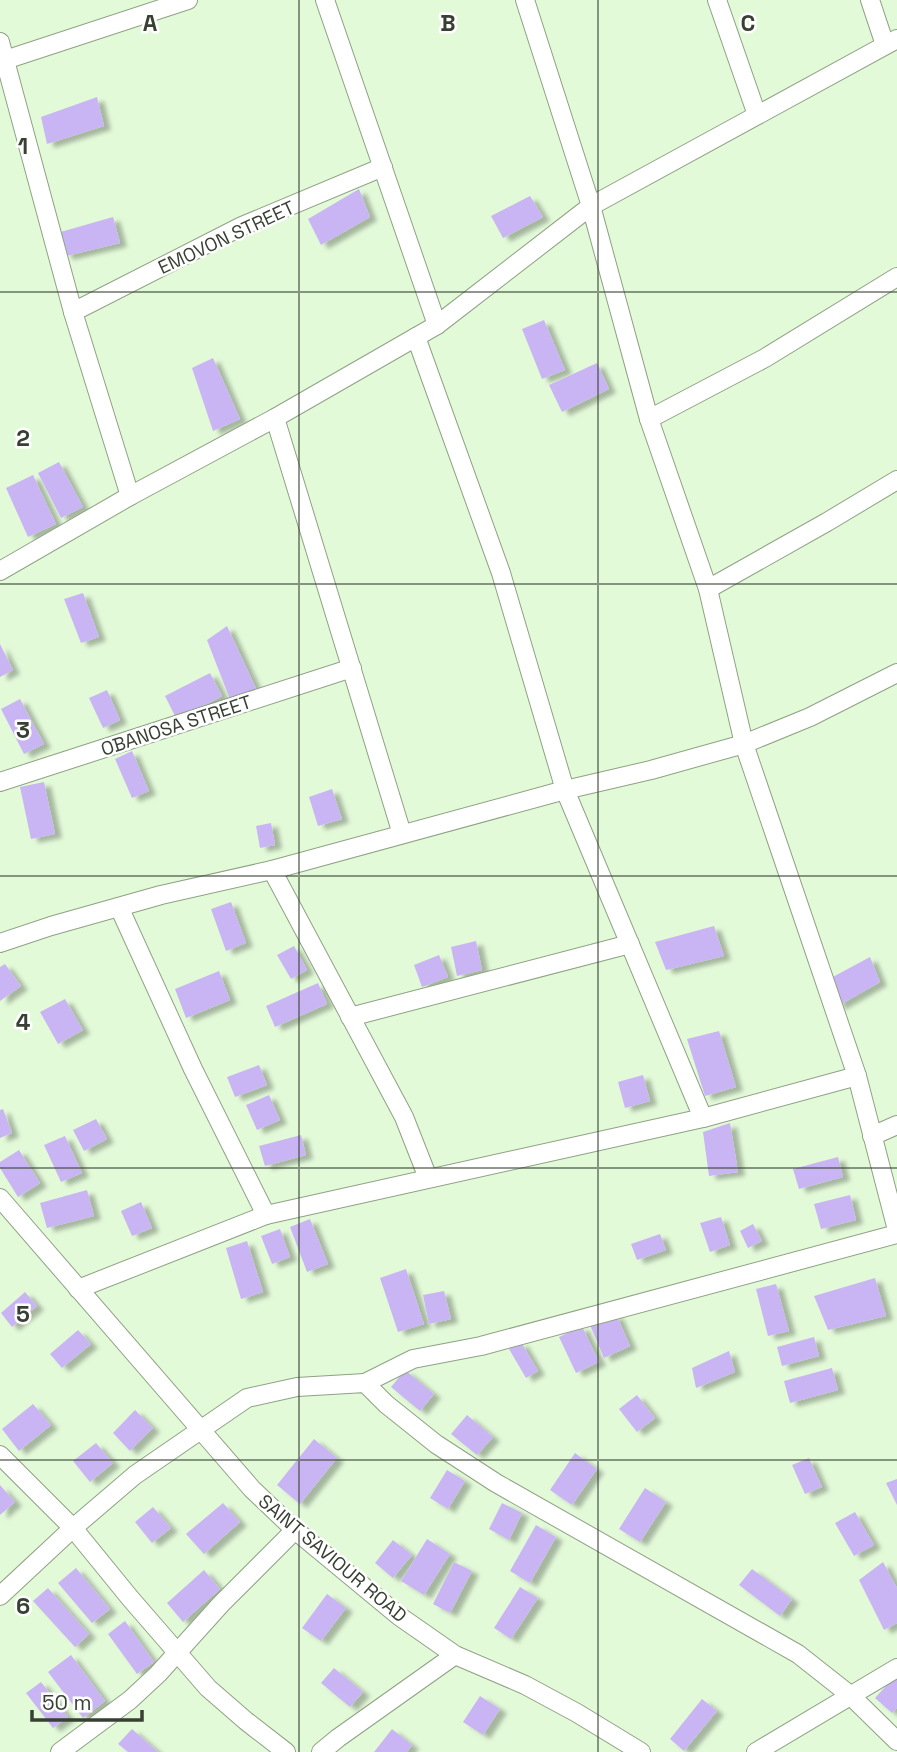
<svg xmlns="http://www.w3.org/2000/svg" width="897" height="1752" font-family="'Space Grotesk',sans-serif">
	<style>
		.building { fill: #c9b5f4; filter: url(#shadow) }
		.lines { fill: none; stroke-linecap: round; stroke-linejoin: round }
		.minor-casing { stroke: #8ea284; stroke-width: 20 }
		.minor { stroke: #fff; stroke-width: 18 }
		.grid { fill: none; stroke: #374033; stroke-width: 2; stroke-opacity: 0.55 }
		.labels { text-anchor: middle; stroke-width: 5; stroke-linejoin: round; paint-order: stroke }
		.street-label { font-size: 19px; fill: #374033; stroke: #fff }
		.grid-label { font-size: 23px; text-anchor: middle; font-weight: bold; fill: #374033; stroke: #fff; stroke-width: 5; stroke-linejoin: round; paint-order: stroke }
	</style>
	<defs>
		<filter id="shadow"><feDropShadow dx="7" dy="4" stdDeviation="2" flood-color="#0004"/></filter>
	</defs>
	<rect width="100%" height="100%" fill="#e3fad9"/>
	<g class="building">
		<polygon points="97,97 104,126 47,144 41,117"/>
		<polygon points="359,189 370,217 321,245 308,219"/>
		<polygon points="530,196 543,217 503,238 491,216"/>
		<polygon points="113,217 120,243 66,256 57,233"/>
		<polygon points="544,320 565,370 542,379 522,329"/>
		<polygon points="213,358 240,419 213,431 192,368"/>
		<polygon points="597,363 609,389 562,412 549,385"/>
		<polygon points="59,462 83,507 61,518 38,473"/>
		<polygon points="33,475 56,524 28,537 6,488"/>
		<polygon points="83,593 99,637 81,643 64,599"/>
		<polygon points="227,626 258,693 231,702 207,640"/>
		<polygon points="0,644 13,670 0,677"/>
		<polygon points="210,673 222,696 177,720 165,696"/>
		<polygon points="107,690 120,720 103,728 89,698"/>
		<polygon points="20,699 44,744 24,754 1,709"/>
		<polygon points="132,751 149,791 132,798 115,759"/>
		<polygon points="44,782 55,834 31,839 20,787"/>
		<polygon points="332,789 342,819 318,826 309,797"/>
		<polygon points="271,823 275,845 260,848 256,826"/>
		<polygon points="231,902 246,943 226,951 211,909"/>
		<polygon points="714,926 724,956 666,970 655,942"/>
		<polygon points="476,941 482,970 457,976 451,947"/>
		<polygon points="294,946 307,970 291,979 277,955"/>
		<polygon points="439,955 448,977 422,987 414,965"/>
		<polygon points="870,957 880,982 838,1006 829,979"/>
		<polygon points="5,964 21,986 0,1001 0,967"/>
		<polygon points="219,971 230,1000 186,1018 175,989"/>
		<polygon points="318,983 327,1004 275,1027 266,1006"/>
		<polygon points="65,999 83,1030 58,1044 40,1012"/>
		<polygon points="719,1031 736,1087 705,1096 687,1039"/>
		<polygon points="259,1065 267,1085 235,1097 227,1077"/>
		<polygon points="643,1075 650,1101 625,1108 618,1082"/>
		<polygon points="269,1095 280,1120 257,1130 246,1105"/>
		<polygon points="3,1109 12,1133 0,1138 0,1110"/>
		<polygon points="96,1119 107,1139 84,1151 73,1130"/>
		<polygon points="730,1123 738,1172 709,1176 703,1132"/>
		<polygon points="301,1135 306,1155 265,1166 259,1146"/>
		<polygon points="65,1136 82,1173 61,1182 44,1145"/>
		<polygon points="19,1150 40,1183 18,1197 0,1168 0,1162"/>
		<polygon points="838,1157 843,1177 799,1189 793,1169"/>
		<polygon points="87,1190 94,1216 47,1228 40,1203"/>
		<polygon points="850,1195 856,1220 821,1229 814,1204"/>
		<polygon points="141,1202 152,1228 132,1236 121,1211"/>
		<polygon points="721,1217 730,1245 710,1252 700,1223"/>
		<polygon points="310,1219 328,1264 307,1272 290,1227"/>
		<polygon points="753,1224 762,1241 748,1248 740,1231"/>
		<polygon points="280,1229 290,1257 272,1264 261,1236"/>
		<polygon points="660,1234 666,1250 637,1260 631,1244"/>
		<polygon points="247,1241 263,1292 241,1299 226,1248"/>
		<polygon points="406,1269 424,1324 398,1332 380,1278"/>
		<polygon points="875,1278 886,1316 828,1330 814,1296"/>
		<polygon points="776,1284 789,1331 768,1336 756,1289"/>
		<polygon points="444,1291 451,1319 429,1324 423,1295"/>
		<polygon points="25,1292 37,1306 12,1327 1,1313"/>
		<polygon points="616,1314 630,1346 604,1358 590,1325"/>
		<polygon points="582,1326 599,1362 576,1373 559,1337"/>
		<polygon points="78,1330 91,1344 62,1368 50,1354"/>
		<polygon points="814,1337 819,1356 782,1366 777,1347"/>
		<polygon points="521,1342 538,1371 526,1378 509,1349"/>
		<polygon points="729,1351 735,1372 696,1388 692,1368"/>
		<polygon points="832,1368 838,1390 790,1403 784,1381"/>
		<polygon points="405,1370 434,1394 420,1411 391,1387"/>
		<polygon points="637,1395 655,1418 637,1432 619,1409"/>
		<polygon points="33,1404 51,1425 19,1451 2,1429"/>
		<polygon points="135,1410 153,1428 130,1451 113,1433"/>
		<polygon points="467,1415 493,1437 477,1455 451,1434"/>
		<polygon points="314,1439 337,1458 300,1504 277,1485"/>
		<polygon points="96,1443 113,1463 90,1482 73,1461"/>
		<polygon points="575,1453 597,1469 572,1505 550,1490"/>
		<polygon points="809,1458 822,1487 805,1494 792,1465"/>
		<polygon points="447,1470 465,1481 448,1509 430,1498"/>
		<polygon points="897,1479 897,1505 886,1483"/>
		<polygon points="0,1485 15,1502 0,1515"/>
		<polygon points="645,1488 666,1502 640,1542 619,1529"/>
		<polygon points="223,1503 240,1522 204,1554 186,1534"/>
		<polygon points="502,1503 522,1513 509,1540 489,1529"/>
		<polygon points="153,1507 171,1528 152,1543 135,1522"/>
		<polygon points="855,1512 874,1545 854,1556 835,1523"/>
		<polygon points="536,1525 556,1537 530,1583 510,1571"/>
		<polygon points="427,1539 450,1554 424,1595 401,1581"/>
		<polygon points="393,1540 412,1555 393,1578 375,1563"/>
		<polygon points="454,1562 472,1571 450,1613 433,1604"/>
		<polygon points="883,1562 897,1588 897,1623 884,1630 859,1580"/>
		<polygon points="76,1568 110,1609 92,1623 58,1583"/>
		<polygon points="752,1569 792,1599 780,1616 739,1585"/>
		<polygon points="204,1570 220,1589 183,1622 167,1603"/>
		<polygon points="520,1587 538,1598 511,1639 494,1628"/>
		<polygon points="48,1588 89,1634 75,1647 33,1601"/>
		<polygon points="327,1594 346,1608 321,1641 302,1628"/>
		<polygon points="125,1621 154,1662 137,1674 108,1634"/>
		<polygon points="71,1655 105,1701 83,1718 48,1672"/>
		<polygon points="334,1668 363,1692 350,1707 321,1683"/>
		<polygon points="897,1674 897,1708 892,1713 875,1698"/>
		<polygon points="41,1682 68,1717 53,1728 26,1693"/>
		<polygon points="480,1696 500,1709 483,1735 463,1722"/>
		<polygon points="702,1699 717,1711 684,1751 670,1739"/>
		<polygon points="132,1729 158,1752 128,1752 118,1744"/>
		<polygon points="392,1729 412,1745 407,1752 374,1752"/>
	</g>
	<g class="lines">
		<defs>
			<g id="minor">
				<polyline points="325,0 437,325"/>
				<polyline points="525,0 591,206 649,419 708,589 744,744 857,1076 897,1230"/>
				<polyline points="717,0 757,115"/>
				<polyline points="870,0 885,45"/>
				<polyline points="0,42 73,312 130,496"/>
				<polyline points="5,60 188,0"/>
				<polyline points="73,312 242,226 383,167"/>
				<polyline points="416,337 501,573 565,790 703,1118"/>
				<polyline points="275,418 402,834"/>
				<polyline points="649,419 765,358 897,277"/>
				<polyline points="0,571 130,496 275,418 437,325 591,206 897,39"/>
				<polyline points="708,589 827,522 897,480"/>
				<polyline points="0,782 352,668"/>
				<polyline points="272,870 404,1117 428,1178"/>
				<polyline points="119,907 193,1069 266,1215"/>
				<polyline points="0,943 51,926 161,895 272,870 565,790 651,770 744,744 810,717 897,673"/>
				<polyline points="350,1017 630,944"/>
				<polyline points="872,1136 897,1125"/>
				<polyline points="0,1198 252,1489 295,1530 399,1616 455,1655 525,1685 577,1713 641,1752"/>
				<polyline points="78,1289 266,1215 703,1118 857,1076"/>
				<polyline points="365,1383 413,1359 481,1346 897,1234"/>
				<polyline points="0,1455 73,1528 130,1598 208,1688 246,1721 286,1752"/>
				<polyline points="0,1596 73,1528 135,1475 247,1398 297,1387 365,1383 386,1404 436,1444 496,1483 798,1654 850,1695 897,1741"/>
				<polyline points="60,1752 130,1700 158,1674 221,1604 295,1530"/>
				<polyline points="321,1752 338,1738 455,1655"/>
				<polyline points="756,1752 897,1668"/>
			</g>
		</defs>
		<use href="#minor" class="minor-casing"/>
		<use href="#minor" class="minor"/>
	</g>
	<path class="grid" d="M299 0V1752M598 0V1752M0 292H897M0 584H897M0 876H897M0 1168H897M0 1460H897"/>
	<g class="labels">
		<g class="street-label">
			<text transform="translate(226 237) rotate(-25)" y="7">EMOVON STREET</text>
			<text transform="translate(176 725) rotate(-18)" y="7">OBANOSA STREET</text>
			<text transform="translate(333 1558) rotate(40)" y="7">SAINT SAVIOUR ROAD</text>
		</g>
	</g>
	<g class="grid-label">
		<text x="150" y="31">A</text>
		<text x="448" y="31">B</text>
		<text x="748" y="31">C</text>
		<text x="23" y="154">1</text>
		<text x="23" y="446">2</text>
		<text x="23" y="738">3</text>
		<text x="23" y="1030">4</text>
		<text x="23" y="1322">5</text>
		<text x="23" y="1614">6</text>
	</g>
	<path d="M32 1710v10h110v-10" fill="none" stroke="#374033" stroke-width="3.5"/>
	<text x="42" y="1710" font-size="21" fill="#374033" stroke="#ffffff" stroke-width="5" paint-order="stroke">50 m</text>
</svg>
